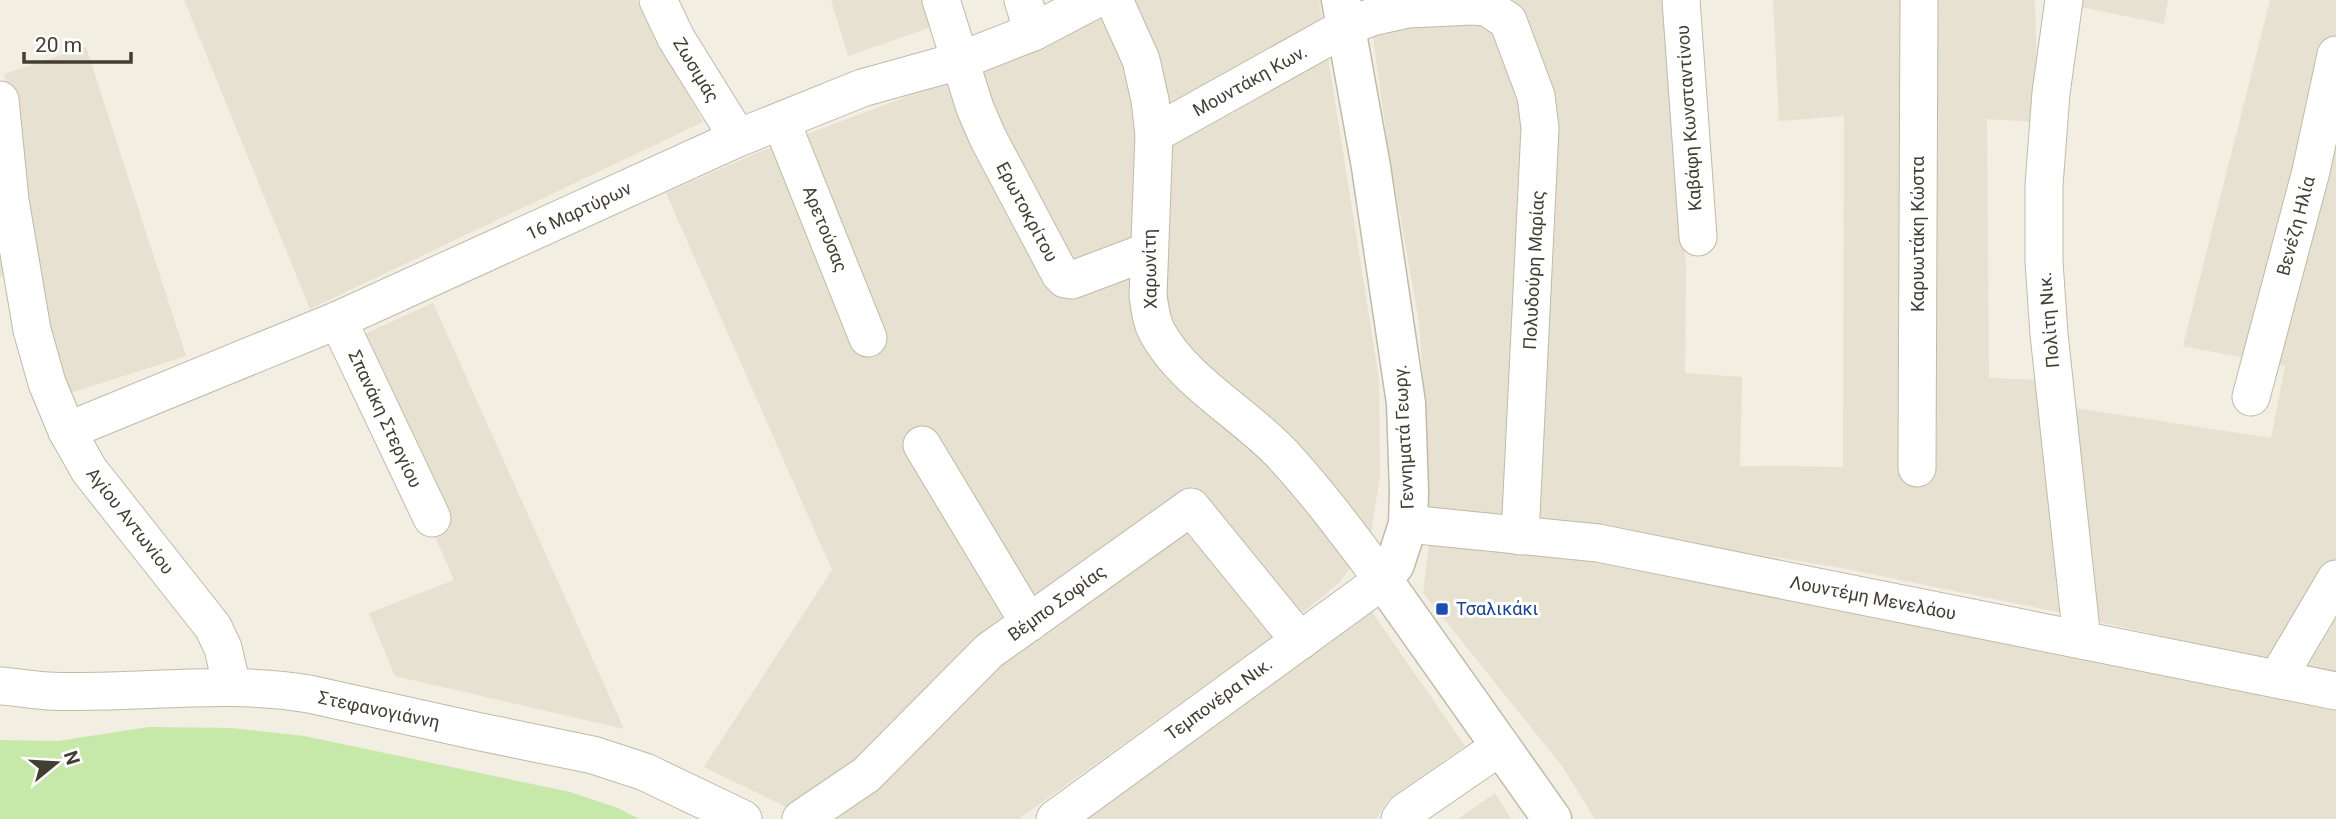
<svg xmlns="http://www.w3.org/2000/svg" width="2336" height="819" font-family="Roboto,sans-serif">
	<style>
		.residential { fill: #e6e1d0 }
		.green { fill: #c6e8a8 }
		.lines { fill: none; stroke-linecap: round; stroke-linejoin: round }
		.minor-casing { stroke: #c0baa7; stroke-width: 39 }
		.tertiary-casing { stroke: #c0baa7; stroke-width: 41 }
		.minor { stroke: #fff; stroke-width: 37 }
		.tertiary { stroke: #fff; stroke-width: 38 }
		.transit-dot { fill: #1a4fb4; stroke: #fff; stroke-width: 2.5 }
		.labels { text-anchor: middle; stroke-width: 6; stroke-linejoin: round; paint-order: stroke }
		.street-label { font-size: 18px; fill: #433e32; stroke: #fff }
		.transit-label { font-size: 18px; fill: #164399; stroke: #fff; text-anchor: start }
	</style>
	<rect width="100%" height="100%" fill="#f2eee2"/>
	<g class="residential">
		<polygon points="184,0 636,0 703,122 310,309"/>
		<polygon points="831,0 929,0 937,25 848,56"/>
		<polygon points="1123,0 1319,0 1379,379 1380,476 1370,540 1340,582 1283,629 1019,819 811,819 704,767 832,570 666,193 759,152 935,86"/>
		<polygon points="1368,0 1662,0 1686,266 1685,373 1742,377 1740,466 1843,467 1844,116 1779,121 1773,0 2035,0 2038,122 1987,119 1989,378 2039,380 2063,613 1841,568 1623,532 1429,511 1429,466 1419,323 1387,140"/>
		<polygon points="2047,0 2168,0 2164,24"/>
		<polygon points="2270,0 2336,0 2336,675 2095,621 2068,407 2271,438 2285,366 2183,346"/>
		<polygon points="86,47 186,356 61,396 34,271 0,277 0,101 11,98 4,74"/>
		<polygon points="433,303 624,729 395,676 369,613 454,580 349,341"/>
		<polygon points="1429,545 1600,562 1921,623 2336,709 2336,819 1595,819 1562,766 1423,593"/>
		<polygon points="1370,609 1465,746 1388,800 1376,819 1081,819"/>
		<polygon points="1495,793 1511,819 1458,819"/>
	</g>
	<polygon class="green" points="149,727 231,728 304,736 570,792 618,808 639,819 0,819 0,740 58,741"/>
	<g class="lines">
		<defs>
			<g id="minor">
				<polyline points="658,0 676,38 738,138"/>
				<polyline points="941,0 975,108 988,138 1060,274 1065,279 1072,280 1149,251"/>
				<polyline points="1023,0 1033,32"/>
				<polyline points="1681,0 1698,237"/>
				<polyline points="2064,0 2051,93 2044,185 2044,262 2049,334 2082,640"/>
				<polyline points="0,100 10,200 32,330 47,383 67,431 89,470 213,627 223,648 232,687"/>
				<polyline points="781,121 868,338"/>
				<polyline points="1154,134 1346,27 1372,17 1408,9 1472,6 1487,7 1508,21 1536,96 1540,128 1520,536"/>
				<polyline points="338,320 432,518"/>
				<polyline points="2251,397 2311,171 2336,55"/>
				<polyline points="67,431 338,320 738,138 862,88 959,61 1033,32 1094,0"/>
				<polyline points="922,445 1029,623"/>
				<polyline points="1917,468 1919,0"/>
				<polyline points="1408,524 1598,543 2336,691"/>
				<polyline points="2277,679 2336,579"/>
				<path d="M0 686C16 687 32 690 48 691 135 695 222 679 309 694L476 731 593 755 645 772 743 819"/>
				<polyline points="801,819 866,775 989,651 1191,507 1300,641"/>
				<path d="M1055 819 1383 580C1351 538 1319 494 1283 455 1245 414 1184 382 1157 332 1151 321 1150 308 1148 296L1154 134 1150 100 1141 60 1114 0"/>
				<polyline points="1400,819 1405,812 1501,746"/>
			</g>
			<polyline id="tertiary" points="1341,0 1371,167 1406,403 1409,492 1408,524 1395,564 1383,580 1552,819"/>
		</defs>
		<use href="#minor" class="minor-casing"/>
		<use href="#tertiary" class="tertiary-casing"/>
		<use href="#minor" class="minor"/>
		<use href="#tertiary" class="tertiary"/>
	</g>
	<rect class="transit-dot" x="1435" y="602" width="14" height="14" rx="3.5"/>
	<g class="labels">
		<g class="street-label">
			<text transform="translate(696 70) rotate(59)" y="6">Ζωσιμάς</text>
			<text transform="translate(1250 81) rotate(-29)" y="6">Μουντάκη Κων.</text>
			<text transform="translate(1689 118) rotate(-94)" y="6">Καβάφη Κωνσταντίνου</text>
			<text transform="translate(579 211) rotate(-25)" y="6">16 Μαρτύρων</text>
			<text transform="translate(1027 212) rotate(62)" y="6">Ερωτοκρίτου</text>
			<text transform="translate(2296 226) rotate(-75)" y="6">Βενέζη Ηλία</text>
			<text transform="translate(825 229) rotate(68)" y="6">Αρετούσας</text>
			<text transform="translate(1918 234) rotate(-90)" y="6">Καρυωτάκη Κώστα</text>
			<text transform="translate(1150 269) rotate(-91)" y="6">Χαρωνίτη</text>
			<text transform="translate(1534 270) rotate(-87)" y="6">Πολυδούρη Μαρίας</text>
			<text transform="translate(2049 320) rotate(-95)" y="6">Πολίτη Νικ.</text>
			<text transform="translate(385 419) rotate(65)" y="6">Σπανάκη Στεργίου</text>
			<text transform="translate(1404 437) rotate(-93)" y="6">Γεννηματά Γεωργ.</text>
			<text transform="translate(130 521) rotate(52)" y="6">Αγίου Αντωνίου</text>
			<text transform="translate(1873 598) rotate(11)" y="6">Λουντέμη Μενελάου</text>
			<text transform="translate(1057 603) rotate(-36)" y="6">Βέμπο Σοφίας</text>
			<text transform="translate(1219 699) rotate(-36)" y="6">Τεμπονέρα Νικ.</text>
			<text transform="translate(379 710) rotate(12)" y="6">Στεφανογιάννη</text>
		</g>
		<g class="transit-label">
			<text x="1456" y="615">Τσαλικάκι</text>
		</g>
	</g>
	<g transform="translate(56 763) rotate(72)" stroke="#ffffff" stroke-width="5" paint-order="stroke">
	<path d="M0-5L12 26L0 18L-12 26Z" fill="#433e32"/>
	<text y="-10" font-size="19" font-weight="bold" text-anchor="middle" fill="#433e32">N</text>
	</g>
	<path d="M24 52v10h107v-10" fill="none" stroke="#433e32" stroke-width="3.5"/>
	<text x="35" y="52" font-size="21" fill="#433e32" stroke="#ffffff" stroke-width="5" paint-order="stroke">20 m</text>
</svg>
